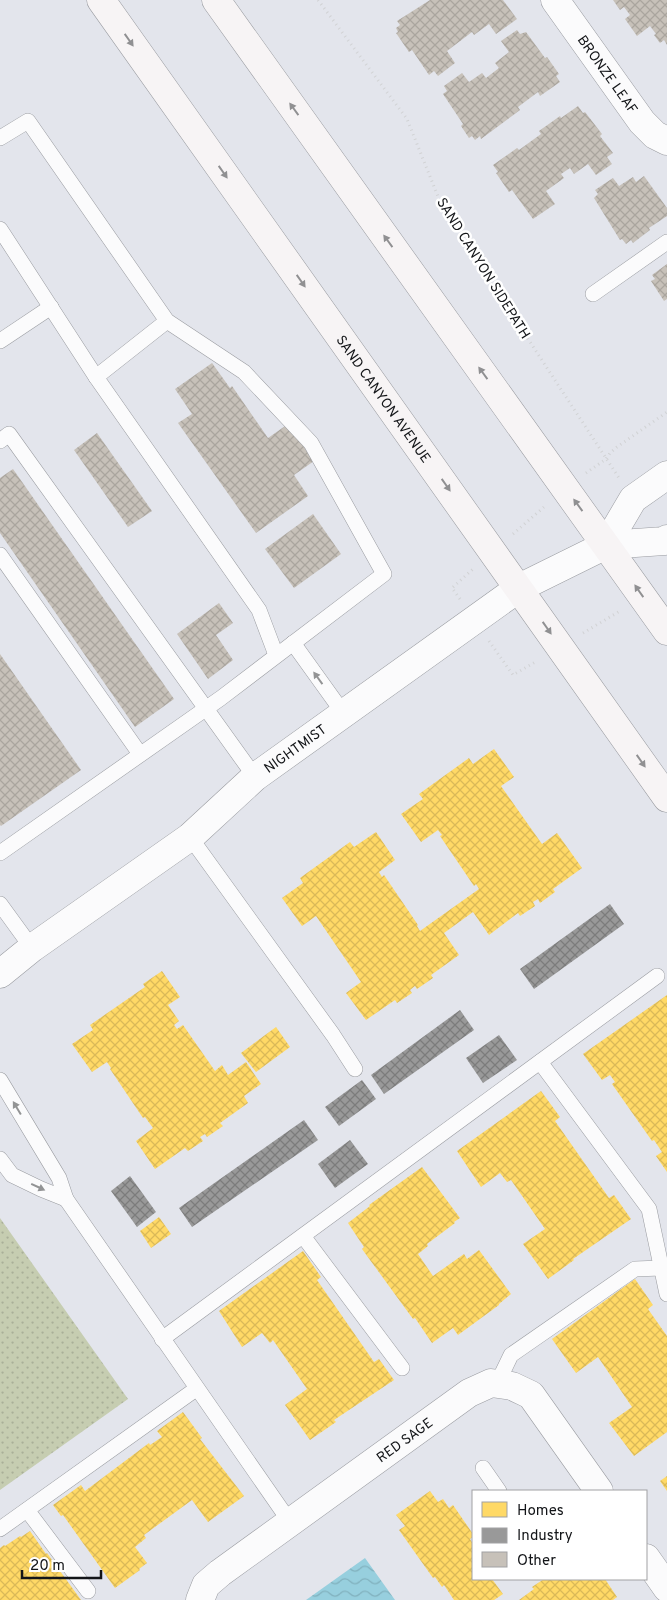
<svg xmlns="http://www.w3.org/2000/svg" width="667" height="1600" font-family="Overpass,sans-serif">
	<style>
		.grass { fill: url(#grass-dots) }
		.water { fill: url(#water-waves) }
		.homes { fill: url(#homes-cross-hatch) }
		.industry { fill: url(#industry-cross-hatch) }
		.building { fill: url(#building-cross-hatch) }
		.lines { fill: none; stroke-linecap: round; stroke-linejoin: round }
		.service-casing { stroke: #999ba0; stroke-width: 16 }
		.minor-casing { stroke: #999ba0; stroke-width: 29 }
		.tertiary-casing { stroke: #999ba0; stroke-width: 29 }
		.secondary-casing { stroke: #999ba0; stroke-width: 29 }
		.path { stroke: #d1d2d4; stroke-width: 3; stroke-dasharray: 1 4; stroke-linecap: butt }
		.service { stroke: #fbfbfc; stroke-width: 15 }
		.minor { stroke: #fbfbfc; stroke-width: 28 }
		.tertiary { stroke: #fbfbfc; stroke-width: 28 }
		.secondary { stroke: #f7f4f5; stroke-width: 28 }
		.oneway { fill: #909092 }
		.oneway2 { fill: #939495 }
		.labels { text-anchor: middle; stroke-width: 5; stroke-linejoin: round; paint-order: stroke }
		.street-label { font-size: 14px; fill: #131518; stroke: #fff }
	</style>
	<defs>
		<pattern id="grass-dots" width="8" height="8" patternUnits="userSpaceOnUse" patternTransform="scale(1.25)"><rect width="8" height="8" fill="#c6cdb1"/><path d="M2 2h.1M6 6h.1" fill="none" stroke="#a9af98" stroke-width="1.8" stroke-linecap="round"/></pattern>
		<pattern id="water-waves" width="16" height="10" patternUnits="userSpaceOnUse" patternTransform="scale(1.25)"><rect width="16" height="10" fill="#97cfde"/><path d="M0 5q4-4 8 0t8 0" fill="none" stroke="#81b1be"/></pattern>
		<pattern id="homes-cross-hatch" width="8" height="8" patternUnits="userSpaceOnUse" patternTransform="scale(1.25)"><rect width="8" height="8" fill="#ffd966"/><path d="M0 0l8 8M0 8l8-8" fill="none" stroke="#dab958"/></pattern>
		<pattern id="industry-cross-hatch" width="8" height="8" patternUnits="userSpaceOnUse" patternTransform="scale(1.25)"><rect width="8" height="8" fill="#999"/><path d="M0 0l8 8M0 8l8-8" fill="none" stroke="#7c7c7c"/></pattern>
		<pattern id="building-cross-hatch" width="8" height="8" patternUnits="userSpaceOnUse" patternTransform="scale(1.25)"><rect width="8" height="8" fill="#c7c1b9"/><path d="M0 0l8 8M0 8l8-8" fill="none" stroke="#aaa59e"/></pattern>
	</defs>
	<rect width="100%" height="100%" fill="#e3e5ec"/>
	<polygon class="grass" points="0,1218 128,1399 0,1490"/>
	<polygon class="water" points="365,1558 395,1600 306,1600"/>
	<g class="homes">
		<polygon points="494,749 514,777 501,786 542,844 557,833 582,868 553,889 555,892 540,903 538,899 533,902 535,906 520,916 518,913 489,935 473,912 444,933 459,955 431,975 433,978 417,989 415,986 410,990 412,993 397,1003 395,1000 366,1020 346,993 361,982 316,916 302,926 282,898 303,883 300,878 350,842 354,847 376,832 395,860 379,872 382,877 384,875 418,925 417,926 420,931 479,889 476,884 474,886 440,836 442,835 438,830 421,842 401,814 423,799 419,794 469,758 473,764"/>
		<polygon points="162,971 180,997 168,1005 179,1021 174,1025 177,1029 183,1025 215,1071 222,1065 228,1075 246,1062 261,1084 244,1096 248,1103 220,1123 223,1126 207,1137 205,1134 200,1137 203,1141 188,1151 185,1148 155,1169 136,1141 153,1128 145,1117 143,1118 110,1069 111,1068 107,1062 92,1072 72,1044 93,1030 90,1025 145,987 143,984"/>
		<polygon points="667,995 667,1172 656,1156 662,1152 654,1140 652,1141 612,1084 615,1082 610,1075 602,1080 583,1054"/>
		<polygon points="276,1027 290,1047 256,1072 241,1053"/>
		<polygon points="541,1091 560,1117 555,1121 609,1198 614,1195 631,1219 573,1259 574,1260 548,1279 523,1244 545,1229 511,1180 507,1182 500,1173 481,1187 457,1151"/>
		<polygon points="422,1167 460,1218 454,1222 455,1223 427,1244 428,1246 418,1254 433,1276 464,1254 467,1259 479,1250 511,1294 499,1304 499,1305 458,1335 453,1328 432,1343 415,1318 413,1319 362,1249 364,1247 348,1223 370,1206 369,1205"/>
		<polygon points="159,1217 171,1234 151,1248 140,1231"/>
		<polygon points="303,1251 321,1277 317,1280 374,1362 379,1359 394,1380 334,1420 336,1422 310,1440 285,1405 307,1389 273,1340 270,1343 262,1333 242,1347 219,1311"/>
		<polygon points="635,1279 653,1305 648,1309 667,1336 667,1432 634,1456 609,1423 632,1407 598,1357 576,1373 552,1339"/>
		<polygon points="183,1412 202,1438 200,1439 244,1496 208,1522 192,1500 144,1535 146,1538 135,1547 147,1563 139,1569 140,1570 115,1588 63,1515 61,1516 53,1505 81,1485 85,1491 149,1443 150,1445 162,1437 157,1431"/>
		<polygon points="667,1476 667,1491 660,1481"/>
		<polygon points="430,1491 438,1502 443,1499 449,1508 453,1505 473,1534 473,1537 470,1539 473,1544 473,1579 492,1579 503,1594 494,1600 454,1600 444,1585 442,1587 435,1577 433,1578 399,1530 405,1526 396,1515"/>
		<polygon points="30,1531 46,1554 47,1553 81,1600 0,1600 0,1548 4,1545 5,1546 20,1536 21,1537"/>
		<polygon points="544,1579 605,1579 617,1597 613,1600 519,1600 534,1589 532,1587"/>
	</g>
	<g class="industry">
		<polygon points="610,904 624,924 534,989 520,969"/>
		<polygon points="460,1010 474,1030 384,1094 371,1075"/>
		<polygon points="499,1035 517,1060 483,1083 466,1058"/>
		<polygon points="362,1080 376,1099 339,1126 325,1107"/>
		<polygon points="304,1120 318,1140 192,1227 179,1208"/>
		<polygon points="350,1140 368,1164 335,1188 318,1164"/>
		<polygon points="130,1176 156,1212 137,1227 111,1191"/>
	</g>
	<g class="building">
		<polygon points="430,0 503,0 517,19 496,34 489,24 474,35 472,32 447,51 455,63 438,76 434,71 429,75 412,50 409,52 396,33 398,32 396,28 400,25 397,21"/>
		<polygon points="613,0 667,0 667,45 664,40 660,43 654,35 656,34 650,26 637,36 625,19 630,15 624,7 620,10"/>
		<polygon points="517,30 520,34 526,32 545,58 547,57 559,74 556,76 560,82 540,96 538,92 518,107 520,110 481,139 480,136 475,140 472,136 469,138 461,126 463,124 443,94 447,91 444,86 462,73 469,82 482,73 486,78 499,68 495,63 509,52 501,41"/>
		<polygon points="578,106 583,113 585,112 602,134 600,136 613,153 607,157 612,164 596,175 588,164 574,174 570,168 561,174 564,178 546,191 555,204 533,219 512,190 509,192 496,173 498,172 493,165 517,148 519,150 541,134 539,131 560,116 561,118"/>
		<polygon points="644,176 667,208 667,216 649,228 650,230 633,243 631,240 626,244 622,239 620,240 594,198 598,194 595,190 613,178 619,186 633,177 636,182"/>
		<polygon points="667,264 667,299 664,301 651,281 655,279 652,275"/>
		<polygon points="212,363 230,388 232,386 268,438 288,424 314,461 294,475 308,496 256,533 178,423 192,414 175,389"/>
		<polygon points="97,433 152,511 128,527 74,450"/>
		<polygon points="13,469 174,699 135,727 0,533 0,478"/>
		<polygon points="313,514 341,554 294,588 265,549"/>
		<polygon points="219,603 233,623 216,635 233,660 208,679 177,634"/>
		<polygon points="0,654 81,770 1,826 0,825"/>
	</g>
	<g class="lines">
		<defs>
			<g id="service">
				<polyline points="0,138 28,121 167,321 244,372 311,443 384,574 221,698 0,853"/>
				<polyline points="0,229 96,377 259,610 276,655"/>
				<polyline points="593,294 667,242"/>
				<polyline points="0,341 51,307"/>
				<polyline points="96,377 167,321"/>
				<polyline points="0,441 9,434 255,777"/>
				<polyline points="0,555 140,754"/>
				<polyline points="293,643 344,714"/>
				<polyline points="190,837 333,1035 355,1069"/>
				<polyline points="0,904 32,948"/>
				<polyline points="540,1062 649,1209 667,1294"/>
				<polyline points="0,1080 59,1178 66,1199 41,1189 12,1175 0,1159"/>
				<polyline points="66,1199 290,1522"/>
				<polyline points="303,1236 402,1368"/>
				<polyline points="162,1339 657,976"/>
				<polyline points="497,1384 511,1355 635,1269 661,1268"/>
				<polyline points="483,1468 499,1491"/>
				<polyline points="27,1510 88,1591"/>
				<polyline points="0,1529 196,1389"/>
			</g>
			<g id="minor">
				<path id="s1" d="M555 0 642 122 655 135 667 141"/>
				<path id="s2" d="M0 974 32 948 190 837 255 777 519 588"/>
				<polyline points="646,1558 667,1588"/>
				<path id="s3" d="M200 1600 206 1585 220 1573 469 1393 491 1383 512 1386 531 1395 599 1491"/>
			</g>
			<g id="tertiary">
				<polyline points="606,545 633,499 667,475"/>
				<polyline points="519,588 606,545 664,541 667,539"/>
			</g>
			<g id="secondary">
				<path id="s4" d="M101 0 667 798"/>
				<polyline points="216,0 667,631"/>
			</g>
		</defs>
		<use href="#service" class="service-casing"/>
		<use href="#minor" class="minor-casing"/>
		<use href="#tertiary" class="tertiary-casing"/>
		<use href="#secondary" class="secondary-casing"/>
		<g class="path">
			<polyline points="318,0 407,119 443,209 619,478"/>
			<polyline points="586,473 606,459 610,453 617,447 667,412"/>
			<polyline points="513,534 544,507"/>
			<polyline points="460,599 452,588 473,569"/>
			<polyline points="583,633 620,611"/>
			<polyline points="489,641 513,675 537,661"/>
		</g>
		<use href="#service" class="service"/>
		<use href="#minor" class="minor"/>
		<use href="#tertiary" class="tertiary"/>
		<use href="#secondary" class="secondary"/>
	</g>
	<defs><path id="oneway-solid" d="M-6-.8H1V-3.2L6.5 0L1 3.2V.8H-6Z" transform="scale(1.25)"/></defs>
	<g class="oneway">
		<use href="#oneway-solid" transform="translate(129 40) rotate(55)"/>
		<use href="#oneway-solid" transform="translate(294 109) rotate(-126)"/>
		<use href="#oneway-solid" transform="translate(223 172) rotate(55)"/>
		<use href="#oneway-solid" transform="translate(388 241) rotate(-126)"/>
		<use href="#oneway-solid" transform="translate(301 281) rotate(55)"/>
		<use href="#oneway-solid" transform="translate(483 373) rotate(-126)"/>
		<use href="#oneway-solid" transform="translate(446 485) rotate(55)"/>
		<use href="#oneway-solid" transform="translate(578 505) rotate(-126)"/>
		<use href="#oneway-solid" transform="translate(639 591) rotate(-125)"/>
		<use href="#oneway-solid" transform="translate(547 628) rotate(55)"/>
		<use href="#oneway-solid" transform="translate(641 761) rotate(55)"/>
	</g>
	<g class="oneway2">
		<use href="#oneway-solid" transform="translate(318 678) rotate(-126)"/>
		<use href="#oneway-solid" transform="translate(17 1108) rotate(-121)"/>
		<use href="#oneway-solid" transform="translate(38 1187) rotate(25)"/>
	</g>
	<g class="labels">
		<g class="street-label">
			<text dy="5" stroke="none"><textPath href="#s1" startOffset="91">BRONZE LEAF</textPath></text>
			<text transform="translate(484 268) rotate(58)" y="5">SAND CANYON SIDEPATH</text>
			<text dy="5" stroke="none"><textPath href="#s4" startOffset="489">SAND CANYON AVENUE</textPath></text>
			<text dy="5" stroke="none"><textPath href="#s2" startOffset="372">NIGHTMIST</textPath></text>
			<text dy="5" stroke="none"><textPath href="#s3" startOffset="262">RED SAGE</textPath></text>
		</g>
	</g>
	<rect x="472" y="1490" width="175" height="90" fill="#ffffff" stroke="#a1a1a3"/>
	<rect x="482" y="1502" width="25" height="15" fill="#ffd966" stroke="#a1a1a3"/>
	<text x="517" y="1515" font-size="15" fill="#131518">Homes</text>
	<rect x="482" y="1528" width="25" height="15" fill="#999999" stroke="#a1a1a3"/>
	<text x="517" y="1540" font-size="15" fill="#131518">Industry</text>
	<rect x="482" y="1552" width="25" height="15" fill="#c7c1b9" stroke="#a1a1a3"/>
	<text x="517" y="1565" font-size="15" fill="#131518">Other</text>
	<path d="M22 1570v8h79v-8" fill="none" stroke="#131518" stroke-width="2.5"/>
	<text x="30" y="1570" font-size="15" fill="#131518" stroke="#ffffff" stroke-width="4" paint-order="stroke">20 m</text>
</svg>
